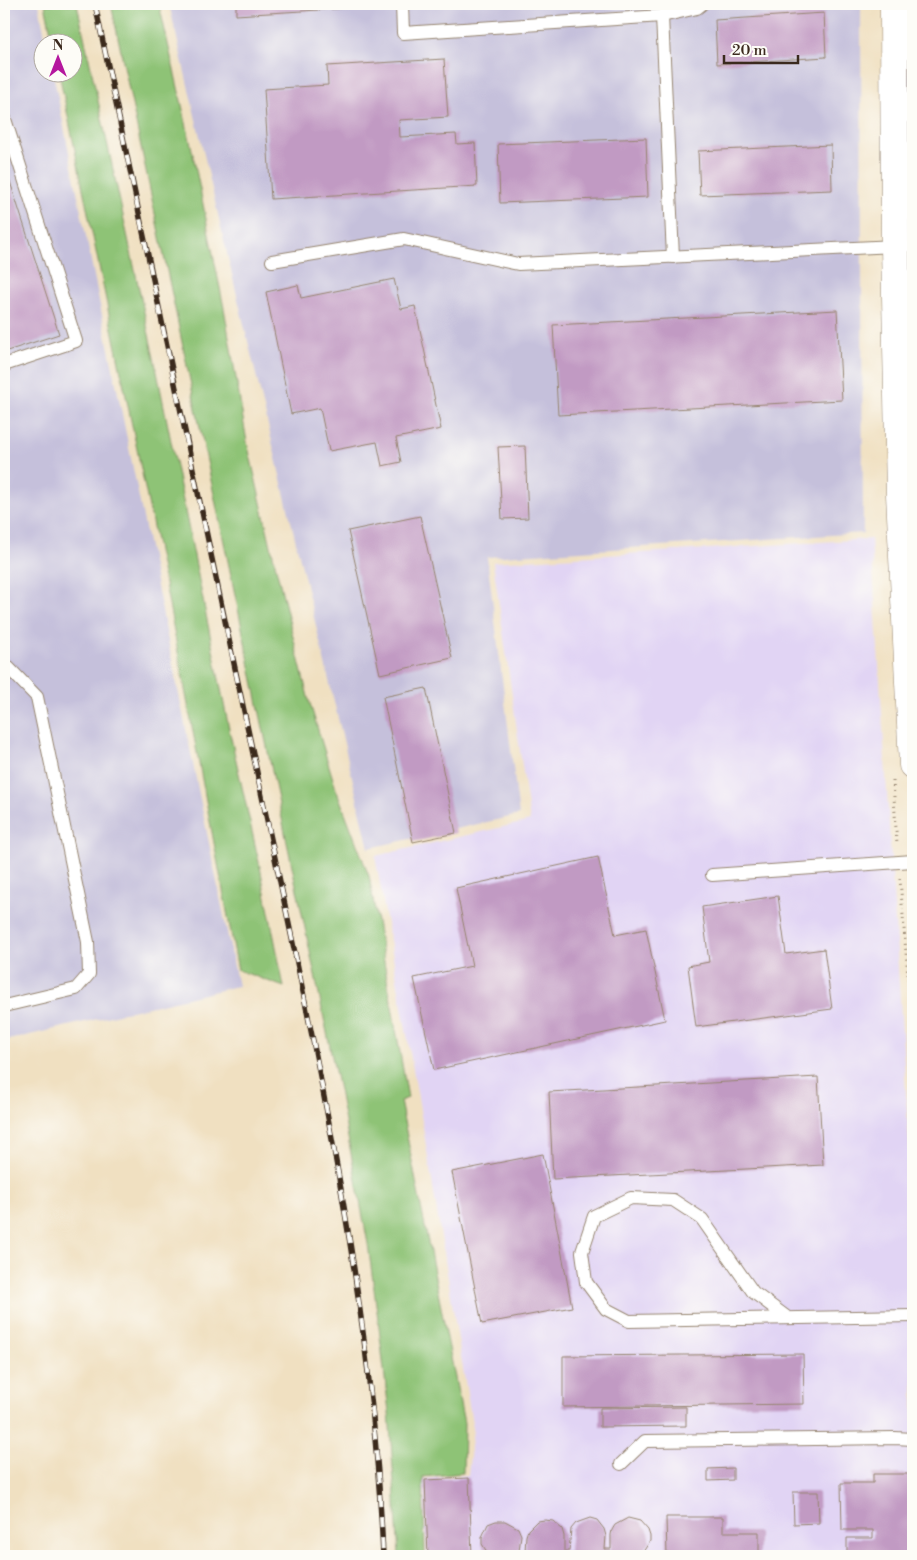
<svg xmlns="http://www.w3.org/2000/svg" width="917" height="1560" font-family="'Libre Bodoni',serif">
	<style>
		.built { fill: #e1d4f4 }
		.industrial { fill: #c5c0db }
		.green { fill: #8ec376; stroke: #64764a }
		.building { fill: #c19ac3 }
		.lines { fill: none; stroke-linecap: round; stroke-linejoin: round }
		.lane-casing { stroke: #968570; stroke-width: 14 }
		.secondary-casing { stroke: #968570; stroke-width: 29 }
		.path { stroke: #968570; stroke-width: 3; stroke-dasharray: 1 4; stroke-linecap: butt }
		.lane { stroke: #fff; stroke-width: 12 }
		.secondary { stroke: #fff; stroke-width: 28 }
		.rail-casing { stroke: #3b2a1e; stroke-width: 5.5 }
		.rail { stroke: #fdfcf7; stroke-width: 4; stroke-dasharray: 11; stroke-linecap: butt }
	</style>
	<rect width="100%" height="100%" fill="#fdfcf7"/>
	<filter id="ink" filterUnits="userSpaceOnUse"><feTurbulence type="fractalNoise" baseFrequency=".02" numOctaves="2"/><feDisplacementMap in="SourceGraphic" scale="10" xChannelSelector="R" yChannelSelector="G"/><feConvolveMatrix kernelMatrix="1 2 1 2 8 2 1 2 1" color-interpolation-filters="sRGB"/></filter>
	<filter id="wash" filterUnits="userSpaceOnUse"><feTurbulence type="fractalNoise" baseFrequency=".0096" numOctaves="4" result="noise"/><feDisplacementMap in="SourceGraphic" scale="20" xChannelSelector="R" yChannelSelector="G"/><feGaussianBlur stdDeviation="1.12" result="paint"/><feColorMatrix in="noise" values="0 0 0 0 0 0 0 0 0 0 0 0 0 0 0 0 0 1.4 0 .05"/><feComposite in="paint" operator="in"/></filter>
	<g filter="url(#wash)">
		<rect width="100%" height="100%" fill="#f0e0c1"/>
		<polygon class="built" points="871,539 913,1206 913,1556 427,1556 424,1479 468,1475 473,1429 418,1097 375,856 530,821 493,562"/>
		<g class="industrial">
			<polygon points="4,4 39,4 46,42 42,42 42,72 53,73 238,986 4,1041"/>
			<polygon points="169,4 861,4 863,533 487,557 519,815 369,848 230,266"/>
			<polygon points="907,4 913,4 913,218 906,219"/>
		</g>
		<g class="green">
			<polygon points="45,4 77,4 156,367 229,729 260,867 284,987 238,970 167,594 59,73 72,72 72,42 53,42"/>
			<polygon points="111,4 159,4 191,145 224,308 247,442 276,568 308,697 336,789 369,876 408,1098 400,1101 464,1423 463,1473 423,1477 425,1556 399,1556 389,1412 378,1319 368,1244 339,1090"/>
		</g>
		<g id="blocks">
			<g class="building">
				<polygon points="236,4 384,4 384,6 236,15"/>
				<polygon points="824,13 826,57 717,64 715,20"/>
				<polygon points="444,59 448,117 399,120 400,137 456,134 457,144 475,143 477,186 271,199 264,89 328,85 327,66"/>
				<polygon points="646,138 648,197 500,203 498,144"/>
				<polygon points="831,145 832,190 700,195 698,151"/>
				<polygon points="4,163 59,334 4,352"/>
				<polygon points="394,279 401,309 415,306 441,429 396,438 401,462 382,466 377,442 329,451 320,408 291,414 266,292 298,285 301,298"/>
				<polygon points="837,310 842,400 558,415 553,325"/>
				<polygon points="525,446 528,518 502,519 498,447"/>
				<polygon points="420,516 452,658 380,674 348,531"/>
				<polygon points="426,688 456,833 413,842 383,697"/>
				<polygon points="598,857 615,935 646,929 665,1020 434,1070 414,978 472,966 456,888"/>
				<polygon points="778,896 786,954 824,949 832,1009 696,1027 688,966 709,962 702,907"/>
				<polygon points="818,1077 823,1165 553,1179 549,1092"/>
				<polygon points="543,1154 572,1307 482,1324 452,1172"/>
				<polygon points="803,1354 804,1404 563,1407 563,1356"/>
				<polygon points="686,1407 686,1426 600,1427 600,1408"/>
				<polygon points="733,1468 733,1480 708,1481 708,1469"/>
				<polygon points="873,1474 913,1474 913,1556 847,1556 847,1538 873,1538 873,1530 842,1530 841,1483 873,1483"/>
				<polygon points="469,1478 472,1556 428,1556 425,1480"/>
				<polygon points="793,1492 818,1492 819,1523 794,1524"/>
				<polygon points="666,1517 723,1517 723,1532 759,1532 759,1555 667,1556"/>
				<polygon points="590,1518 597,1520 604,1529 606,1536 605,1549 611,1549 611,1535 612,1530 615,1525 628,1518 640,1521 648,1530 650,1536 650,1541 643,1552 643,1556 487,1556 487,1552 482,1544 482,1537 488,1524 496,1521 505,1521 518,1528 521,1535 519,1551 525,1551 526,1536 528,1530 537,1521 545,1520 553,1521 562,1529 564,1536 564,1551 569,1551 571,1529 576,1523"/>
			</g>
		</g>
	</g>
	<g filter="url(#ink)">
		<use href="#blocks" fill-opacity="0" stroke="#968570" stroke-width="1"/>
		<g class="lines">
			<defs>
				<g id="lane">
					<polyline points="402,4 403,33 662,16 697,8 702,4"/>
					<polyline points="662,16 673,257"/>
					<polyline points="4,116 76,341 4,365"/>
					<polyline points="895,215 913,214"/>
					<polyline points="272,261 404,239 518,264 895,246"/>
					<polyline points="4,663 37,697 88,942 89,974 76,989 4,1006"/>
					<polyline points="712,875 913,861"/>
					<polyline points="788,1318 753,1292 702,1219 673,1200 631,1198 594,1216 582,1252 586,1282 606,1309 629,1321 913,1316"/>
					<polyline points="621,1464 645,1441 895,1438 913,1439"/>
				</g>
				<polyline id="secondary" points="894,4 895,246 900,494 913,765"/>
			</defs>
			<use href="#lane" class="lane-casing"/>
			<use href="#secondary" class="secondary-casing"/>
			<g class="path">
				<polyline points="893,781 897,845"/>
				<polyline points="900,879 913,1038"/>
			</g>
			<use href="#lane" class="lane"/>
			<use href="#secondary" class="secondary"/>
			<defs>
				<path id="rail" d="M95 4C152 276 209 548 267 820 318 1063 373 1307 383 1556"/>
			</defs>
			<use href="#rail" class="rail-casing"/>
			<use href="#rail" class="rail"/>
		</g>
	</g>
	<rect width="917" height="1560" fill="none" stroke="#fdfcf7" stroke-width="20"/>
	<g transform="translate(58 58)"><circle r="24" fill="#fdfcf7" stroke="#afa8a0"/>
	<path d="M0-4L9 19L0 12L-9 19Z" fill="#b5179e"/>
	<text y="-8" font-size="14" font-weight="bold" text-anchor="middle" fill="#3b2a1e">N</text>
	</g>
	<path d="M724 55v8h74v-8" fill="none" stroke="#3b2a1e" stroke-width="2.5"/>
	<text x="732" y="55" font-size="15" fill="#3b2a1e" stroke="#fdfcf7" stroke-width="4" paint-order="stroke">20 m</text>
</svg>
